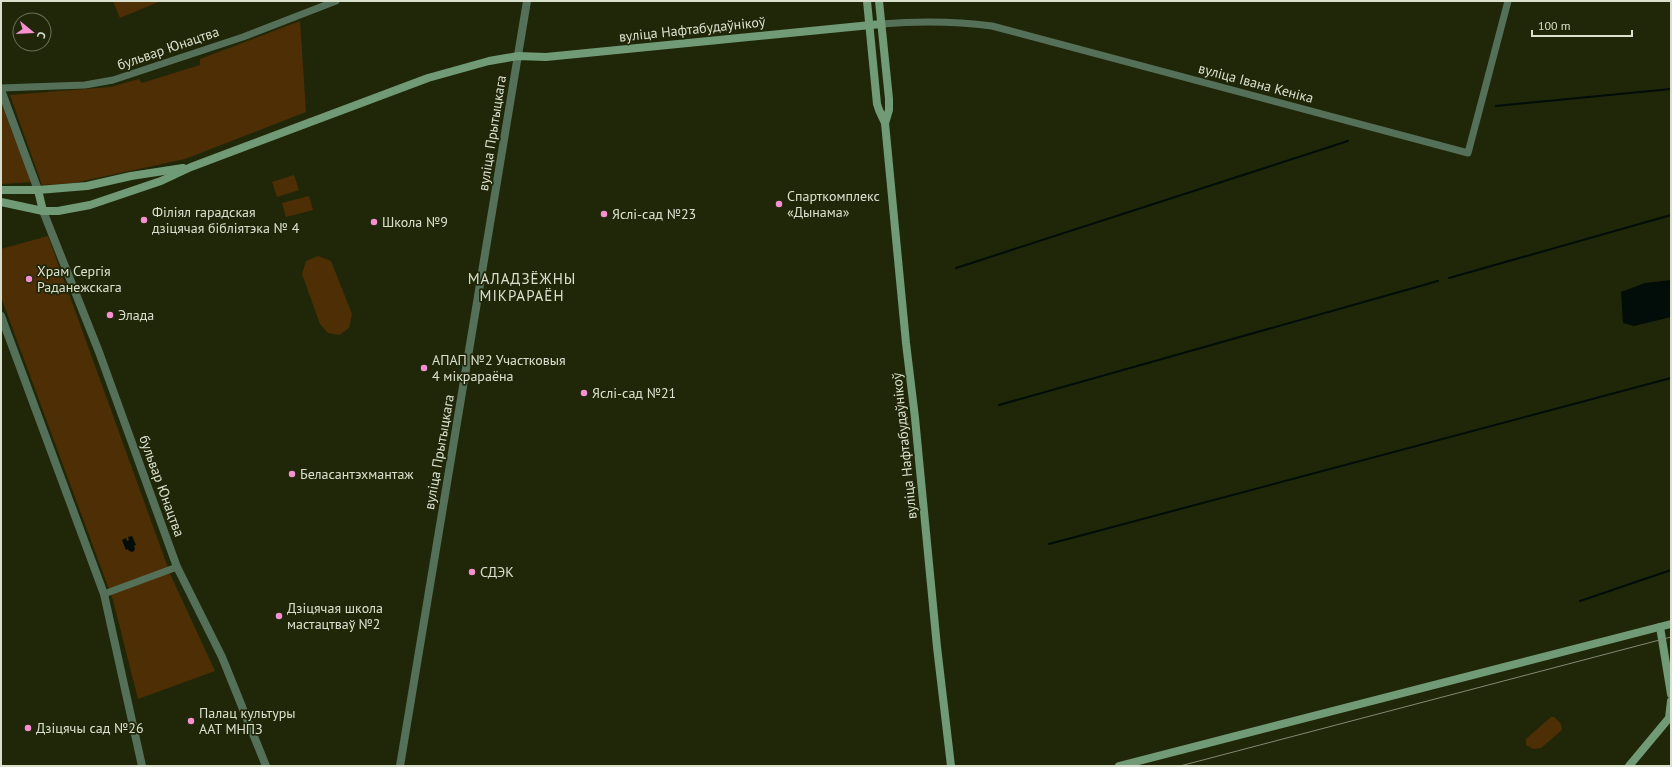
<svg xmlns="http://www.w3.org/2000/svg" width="1672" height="767" font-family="'PT Sans',sans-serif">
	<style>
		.green { fill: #4e2e04 }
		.water { fill: #020c09 }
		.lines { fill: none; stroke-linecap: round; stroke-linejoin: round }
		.stream { stroke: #020c09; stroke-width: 2 }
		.minor { stroke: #557059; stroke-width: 7 }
		.tertiary { stroke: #557059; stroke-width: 8 }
		.secondary { stroke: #709b76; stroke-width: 8 }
		.tram { stroke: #838972; stroke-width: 1 }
		.poi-dot { fill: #f690d0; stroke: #202709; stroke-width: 1.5 }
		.labels { text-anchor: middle; stroke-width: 3.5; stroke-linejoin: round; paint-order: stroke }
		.street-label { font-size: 14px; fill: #dae0ce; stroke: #202709 }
		.poi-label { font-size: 14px; fill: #dae0ce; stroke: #202709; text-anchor: start }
		.neighbourhood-label { font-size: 15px; letter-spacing: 1px; fill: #dae0ce; stroke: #202709 }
	</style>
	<rect width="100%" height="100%" fill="#202709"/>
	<g class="green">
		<polygon points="113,1 161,1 120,18"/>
		<polygon points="300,21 306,112 185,159 74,183 42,185 10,95 111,87 139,79 142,83 200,65 200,59"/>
		<polygon points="1,103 31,182 1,184"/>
		<polygon points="294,175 299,190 277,197 272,182"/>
		<polygon points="309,196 313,210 286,217 282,203"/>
		<polygon points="48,236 171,576 215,671 138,699 113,600 1,297 1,249"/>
		<polygon points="318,256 331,261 352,314 349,328 339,335 328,333 320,324 302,274 306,261"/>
		<polygon points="1551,717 1554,717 1561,724 1562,730 1541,748 1533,749 1526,745 1526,739"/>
	</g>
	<g class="water">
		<polygon points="1671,280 1671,317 1634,326 1623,323 1621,292 1645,283"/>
		<polygon points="132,536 136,545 134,546 135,549 133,552 129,551 128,549 126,550 122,540 126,538 127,541 129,540 128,537"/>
	</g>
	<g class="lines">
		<g class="stream">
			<polyline points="1496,106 1671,89"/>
			<polyline points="956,268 1348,141"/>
			<polyline points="1449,278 1671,215"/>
			<polyline points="999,405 1438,281"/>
			<polyline points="1049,544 1671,378"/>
			<polyline points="1580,601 1671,570"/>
		</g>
		<g class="minor">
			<path d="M881 24C918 21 954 21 992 26L1468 153 1508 1"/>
			<polyline points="1,88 85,85 113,80 243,37 336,1"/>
			<polyline points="104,594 177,567"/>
		</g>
		<g class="tertiary">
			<polyline points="1,90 38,190"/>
			<polyline points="43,211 99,352 177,567 222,657 266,766"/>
			<polyline points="1,316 104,594 142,766"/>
			<polyline points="400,766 527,1"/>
		</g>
		<g class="secondary">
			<polyline points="867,1 877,104 879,110 885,123"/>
			<polyline points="879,1 889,99 889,110 885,123 906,343 915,418 937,647 951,766"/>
			<polyline points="1,190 38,190 87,186 131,176 183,168"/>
			<polyline points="38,190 43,211"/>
			<polyline points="1,202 43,211 58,211 90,205 161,181 191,167 428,78 489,61 518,56 546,57 881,24"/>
			<polyline points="1660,627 1671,694"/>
			<polyline points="1119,766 1671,624"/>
			<polyline points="1629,766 1669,718 1671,701"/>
		</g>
		<polyline class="tram" points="1180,766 1671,637"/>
	</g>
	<g class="poi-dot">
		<circle cx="779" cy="204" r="4"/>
		<circle cx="604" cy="214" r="4"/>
		<circle cx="144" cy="220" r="4"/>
		<circle cx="374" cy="222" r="4"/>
		<circle cx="29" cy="279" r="4"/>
		<circle cx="110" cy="315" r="4"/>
		<circle cx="424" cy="368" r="4"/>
		<circle cx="584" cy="393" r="4"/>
		<circle cx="292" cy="474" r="4"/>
		<circle cx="472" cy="572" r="4"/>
		<circle cx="279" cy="616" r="4"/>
		<circle cx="191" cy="721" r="4"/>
		<circle cx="28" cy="728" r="4"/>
	</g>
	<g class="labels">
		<g class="street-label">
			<text transform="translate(692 29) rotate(-6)" y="5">вуліца Нафтабудаўнікоў</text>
			<text transform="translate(168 48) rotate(-19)" y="5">бульвар Юнацтва</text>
			<text transform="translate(1256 83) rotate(15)" y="5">вуліца Івана Кеніка</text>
			<text transform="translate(492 133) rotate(-81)" y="5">вуліца Прытыцкага</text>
			<text transform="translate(904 446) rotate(-96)" y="5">вуліца Нафтабудаўнікоў</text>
			<text transform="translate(439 452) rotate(-80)" y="5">вуліца Прытыцкага</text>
			<text transform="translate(162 486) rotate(70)" y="5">бульвар Юнацтва</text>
		</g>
		<g class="poi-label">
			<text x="787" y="201">Спарткомплекс<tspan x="787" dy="16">«Дынама»</tspan></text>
			<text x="152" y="217">Філіял гарадская<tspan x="152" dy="16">дзіцячая бібліятэка № 4</tspan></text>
			<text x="612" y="219">Яслі-сад №23</text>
			<text x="382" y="227">Школа №9</text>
			<text x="37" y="276">Храм Сергія<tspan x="37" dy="16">Раданежскага</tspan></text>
			<text x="118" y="320">Элада</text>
			<text x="432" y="365">АПАП №2 Участковыя<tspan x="432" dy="16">4 мікрараёна</tspan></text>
			<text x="592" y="398">Яслі-сад №21</text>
			<text x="300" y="479">Беласантэхмантаж</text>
			<text x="480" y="577">СДЭК</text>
			<text x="287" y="613">Дзіцячая школа<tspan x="287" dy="16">мастацтваў №2</tspan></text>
			<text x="199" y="718">Палац культуры<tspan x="199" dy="16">ААТ МНПЗ</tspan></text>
			<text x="36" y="733">Дзіцячы сад №26</text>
		</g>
		<g class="neighbourhood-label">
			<text x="522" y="284">МАЛАДЗЁЖНЫ<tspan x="522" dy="17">МІКРАРАЁН</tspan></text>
		</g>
	</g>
	<rect width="1672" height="767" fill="none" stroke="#dae0ce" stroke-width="4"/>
	<g transform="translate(32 32) rotate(108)"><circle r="19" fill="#202709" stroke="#6a7158"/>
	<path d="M0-3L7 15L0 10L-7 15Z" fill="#f690d0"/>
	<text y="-6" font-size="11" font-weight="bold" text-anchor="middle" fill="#dae0ce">С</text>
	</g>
	<path d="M1532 30v6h100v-6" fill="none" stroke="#dae0ce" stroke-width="2"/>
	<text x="1538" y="30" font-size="12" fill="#dae0ce" stroke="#202709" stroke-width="3" paint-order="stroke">100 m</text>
</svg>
